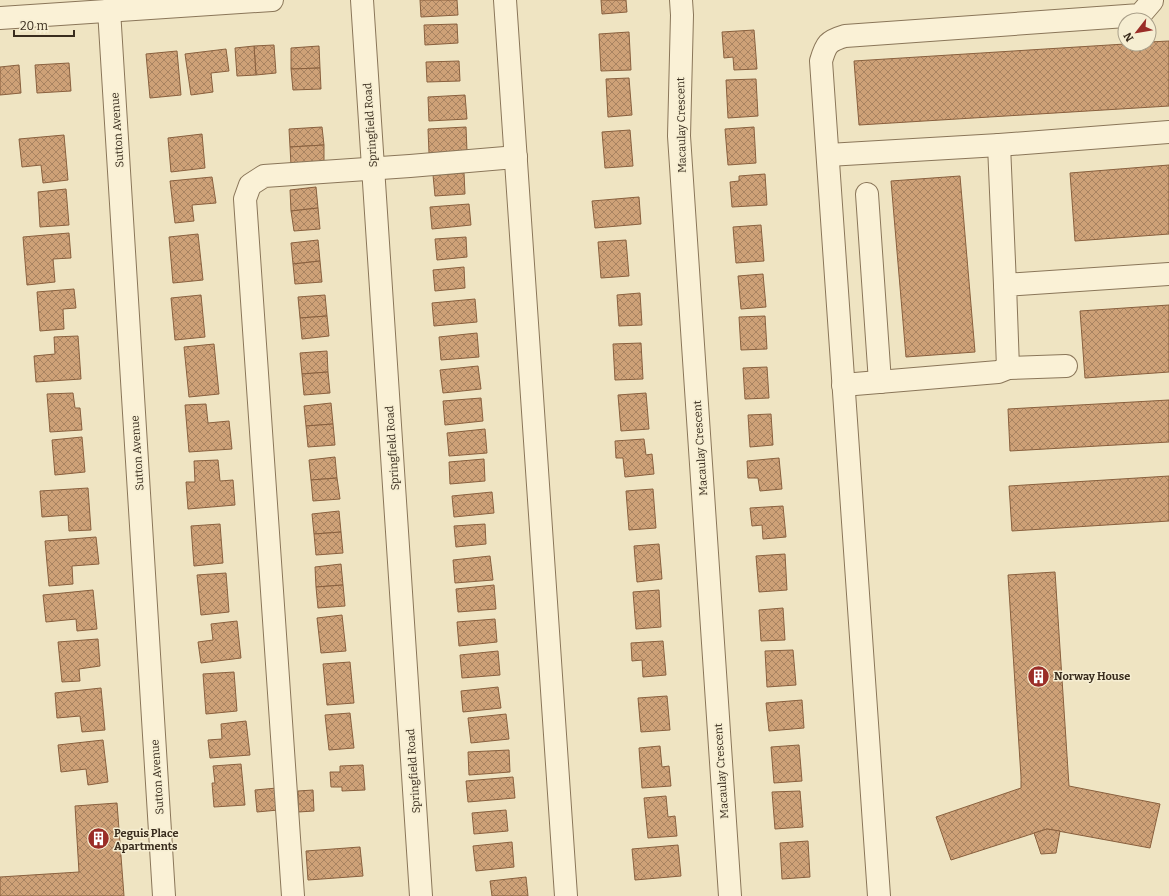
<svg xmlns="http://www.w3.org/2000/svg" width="1169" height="896" font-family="Bitter,serif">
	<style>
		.building { fill: url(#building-cross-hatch); stroke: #89603e }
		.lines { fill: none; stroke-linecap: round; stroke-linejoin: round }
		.minor-casing { stroke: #8a7659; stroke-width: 24 }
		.minor { stroke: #faf1d6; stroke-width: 22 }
		.labels { text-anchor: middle; stroke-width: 3; stroke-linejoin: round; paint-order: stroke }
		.street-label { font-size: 11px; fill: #392c1d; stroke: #f6eed2 }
		.poi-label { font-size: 11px; font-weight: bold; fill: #392c1d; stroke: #f6eed2; text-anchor: start }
	</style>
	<defs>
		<pattern id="building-cross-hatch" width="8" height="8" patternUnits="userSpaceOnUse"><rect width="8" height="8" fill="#cea177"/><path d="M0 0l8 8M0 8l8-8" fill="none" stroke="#a88361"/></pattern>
	</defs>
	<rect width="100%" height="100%" fill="#efe4c2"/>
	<g class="building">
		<polygon points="420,0 457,0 458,15 421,17"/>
		<polygon points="601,0 626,0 627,12 602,14"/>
		<polygon points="457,24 458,43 425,45 424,25"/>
		<polygon points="754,30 757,69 734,70 733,57 724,58 722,32"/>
		<polygon points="629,32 631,70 601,71 599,34"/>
		<polygon points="1169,41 1169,106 859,125 854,61 1125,44 1149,44 1149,42"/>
		<polygon points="274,45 276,73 256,75 254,46"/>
		<polygon points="254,46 256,75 237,76 235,48"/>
		<polygon points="319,46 320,68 291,69 291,48"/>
		<polygon points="226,49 229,71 211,73 213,92 191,95 185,54"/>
		<polygon points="177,51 181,95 150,98 146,54"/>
		<polygon points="459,61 460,81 427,82 426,62"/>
		<polygon points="69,63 71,91 37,93 35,65"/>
		<polygon points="19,65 21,93 0,95 0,67"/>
		<polygon points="320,68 321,89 293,90 291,69"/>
		<polygon points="629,78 632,115 608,117 606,79"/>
		<polygon points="756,79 758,116 728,118 726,80"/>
		<polygon points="465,95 467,119 429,121 428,97"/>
		<polygon points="322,127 324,145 290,147 289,129"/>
		<polygon points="466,127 467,151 429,153 428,129"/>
		<polygon points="754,127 756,163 728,165 725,129"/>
		<polygon points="630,130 633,166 605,168 602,132"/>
		<polygon points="202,134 205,168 171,172 168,138"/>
		<polygon points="64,135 68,180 43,183 41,165 22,167 19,139"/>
		<polygon points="324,145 324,163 291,165 290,147"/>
		<polygon points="1169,165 1169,234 1075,241 1070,173"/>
		<polygon points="464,173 465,194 435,196 433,175"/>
		<polygon points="765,174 767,205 732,207 730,182 739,181 739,176"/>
		<polygon points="960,176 975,352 906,357 891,181"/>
		<polygon points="212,177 216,203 192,205 194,221 175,223 170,181"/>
		<polygon points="316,187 318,208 291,211 290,190"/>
		<polygon points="66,189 69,225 40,227 38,192"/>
		<polygon points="639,197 641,224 595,228 592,201"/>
		<polygon points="469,204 471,225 432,229 430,207"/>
		<polygon points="318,208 320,229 294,231 291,211"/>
		<polygon points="761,225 764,261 736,263 733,227"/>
		<polygon points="69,233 71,258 53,259 55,282 27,285 23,237"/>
		<polygon points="198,234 203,280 173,283 169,237"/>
		<polygon points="466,237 467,257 437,260 435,239"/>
		<polygon points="318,240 320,261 293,264 291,243"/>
		<polygon points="626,240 629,276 601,278 598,242"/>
		<polygon points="320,261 322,282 295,284 293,264"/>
		<polygon points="464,267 465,288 435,291 433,270"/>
		<polygon points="763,274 766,307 741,309 738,276"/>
		<polygon points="74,289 76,308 63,309 64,329 40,331 37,292"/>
		<polygon points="640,293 642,325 619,326 617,295"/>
		<polygon points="201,295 205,337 175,340 171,298"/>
		<polygon points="325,295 327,316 300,318 298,297"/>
		<polygon points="475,299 477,322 434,326 432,303"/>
		<polygon points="1169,305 1169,372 1085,378 1080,311"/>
		<polygon points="327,316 329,336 302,339 300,318"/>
		<polygon points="765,316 767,349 741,350 739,317"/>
		<polygon points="477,333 479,357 441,360 439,337"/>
		<polygon points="78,336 81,379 36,382 34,356 55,354 54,337"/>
		<polygon points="641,343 643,379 615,380 613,344"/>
		<polygon points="214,344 219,394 189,397 184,347"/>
		<polygon points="327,351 328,372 302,374 300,353"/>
		<polygon points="478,366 481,389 443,393 440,370"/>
		<polygon points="767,367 769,398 745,399 743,368"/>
		<polygon points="328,372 330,393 304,395 302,374"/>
		<polygon points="73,393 75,408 80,408 82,430 50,432 47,394"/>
		<polygon points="646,393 649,429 621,431 618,395"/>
		<polygon points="481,398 483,421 445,425 443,401"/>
		<polygon points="1169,400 1169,442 1010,451 1008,409"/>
		<polygon points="331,403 333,424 306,426 304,406"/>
		<polygon points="206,404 208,423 229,421 232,449 189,452 185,405"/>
		<polygon points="771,414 773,445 750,447 748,415"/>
		<polygon points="333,424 335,445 308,447 306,426"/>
		<polygon points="485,429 487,453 449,456 447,433"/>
		<polygon points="82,437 85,472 55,475 52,440"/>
		<polygon points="644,439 646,455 652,454 654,474 625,477 623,458 616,458 615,441"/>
		<polygon points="335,457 337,478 311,480 309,460"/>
		<polygon points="779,458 782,489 760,491 758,478 748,478 747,461"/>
		<polygon points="484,459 485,481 450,484 449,462"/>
		<polygon points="218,460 220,481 233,480 235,505 188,509 186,482 195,482 194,461"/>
		<polygon points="1169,476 1169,521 1012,531 1009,486"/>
		<polygon points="337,478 340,499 313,501 311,480"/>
		<polygon points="88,488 91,530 69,531 68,515 42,517 40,491"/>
		<polygon points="653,489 656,528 629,530 626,491"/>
		<polygon points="492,492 494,513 454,517 452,496"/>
		<polygon points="783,506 786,537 763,539 762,525 752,526 750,508"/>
		<polygon points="339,511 341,532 314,534 312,514"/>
		<polygon points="220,524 223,563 194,566 191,526"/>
		<polygon points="485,524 486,544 456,547 454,526"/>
		<polygon points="341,532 343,553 316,555 314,534"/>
		<polygon points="96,537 99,564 72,566 73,584 49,586 45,541"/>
		<polygon points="659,544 662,579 637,582 634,546"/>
		<polygon points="785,554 787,590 759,592 756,556"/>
		<polygon points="490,556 493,580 455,583 453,560"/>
		<polygon points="341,564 343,585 316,587 315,567"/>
		<polygon points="1055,572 1069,786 1160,804 1150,848 1047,829 951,860 936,817 1021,788 1021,777 1008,575"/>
		<polygon points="226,573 229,612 201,615 197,575"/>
		<polygon points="343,585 345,606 318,608 316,587"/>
		<polygon points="494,585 496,609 458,612 456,589"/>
		<polygon points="93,590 97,629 77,631 76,619 46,622 43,595"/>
		<polygon points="659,590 661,627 636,629 633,592"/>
		<polygon points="783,608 785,640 761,641 759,610"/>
		<polygon points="342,615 346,651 321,653 317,618"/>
		<polygon points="495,619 497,642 459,646 457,622"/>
		<polygon points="237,621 241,658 201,663 198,642 213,640 211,624"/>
		<polygon points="98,639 100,666 79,669 80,681 62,682 58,642"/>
		<polygon points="663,641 666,675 643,677 642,660 632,661 631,643"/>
		<polygon points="793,650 796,685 767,687 765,651"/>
		<polygon points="498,651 500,675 462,678 460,655"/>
		<polygon points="350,662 354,703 327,705 323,664"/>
		<polygon points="234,672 237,711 206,714 203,674"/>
		<polygon points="498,687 501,708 463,712 461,691"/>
		<polygon points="101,688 105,730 82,732 80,716 57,718 55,693"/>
		<polygon points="667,696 670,730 641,732 638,698"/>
		<polygon points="802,700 804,728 769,731 766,703"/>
		<polygon points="350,713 354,748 329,750 325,715"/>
		<polygon points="506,714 509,739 471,743 468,718"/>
		<polygon points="246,721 250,755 210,758 208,740 222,739 221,724"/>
		<polygon points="103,740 108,782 88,785 86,769 61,772 58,745"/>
		<polygon points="799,745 802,781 774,783 771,747"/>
		<polygon points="660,746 662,767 669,766 671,786 642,788 639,748"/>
		<polygon points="509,750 510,772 469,775 468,752"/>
		<polygon points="241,764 245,805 214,807 212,783 215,783 213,766"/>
		<polygon points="363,765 365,790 342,791 342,787 331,787 330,772 340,772 340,766"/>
		<polygon points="513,777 515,798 468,802 466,781"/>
		<polygon points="277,788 278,810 257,812 255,790"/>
		<polygon points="313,790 314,811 298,812 298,791"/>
		<polygon points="800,791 803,827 775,829 772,792"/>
		<polygon points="666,796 668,817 675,816 677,836 648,838 644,798"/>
		<polygon points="117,803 124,896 0,896 0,877 79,872 75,806"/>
		<polygon points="506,810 508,831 474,834 472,813"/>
		<polygon points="1047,829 1060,831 1056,853 1041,854 1034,833"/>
		<polygon points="808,841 810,877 782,879 780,843"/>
		<polygon points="512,842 514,867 476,871 473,846"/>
		<polygon points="678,845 681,876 635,880 632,849"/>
		<polygon points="360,847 363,876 308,880 306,851"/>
		<polygon points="526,877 528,896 492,896 490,881"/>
	</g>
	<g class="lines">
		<defs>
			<g id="minor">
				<polyline points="362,0 421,896"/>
				<polyline points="505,0 566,896"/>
				<polyline points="681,0 682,15 679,136 730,896"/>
				<polyline points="109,10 164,896"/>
				<polyline points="0,18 272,0"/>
				<polyline points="999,145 1005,285"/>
				<polyline points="828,155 999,145 1169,132"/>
				<polyline points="867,194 880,382"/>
				<polyline points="1008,368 1066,366"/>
				<polyline points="843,385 998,372 1008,368 1005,285 1169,274"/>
				<polyline points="293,896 245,199 250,185 264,176 410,166 516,157"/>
				<path d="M879 896 821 61C826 44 828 41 845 36L1140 15 1152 1V0"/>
			</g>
		</defs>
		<use href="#minor" class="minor-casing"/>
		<use href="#minor" class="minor"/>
	</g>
	<defs>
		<symbol id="building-disc" viewBox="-11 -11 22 22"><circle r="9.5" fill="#9a2d27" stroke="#f6eed2"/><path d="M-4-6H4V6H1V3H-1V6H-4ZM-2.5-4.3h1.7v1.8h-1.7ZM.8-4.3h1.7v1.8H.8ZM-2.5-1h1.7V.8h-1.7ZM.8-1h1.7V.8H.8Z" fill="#fff"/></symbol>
	</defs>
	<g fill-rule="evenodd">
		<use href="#building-disc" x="1026" y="664" width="25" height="25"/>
		<use href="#building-disc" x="86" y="826" width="25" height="25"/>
	</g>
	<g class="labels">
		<g class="street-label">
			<text transform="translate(370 125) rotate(-94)" y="4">Springfield Road</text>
			<text transform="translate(681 125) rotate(-91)" y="4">Macaulay Crescent</text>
			<text transform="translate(117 130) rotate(-94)" y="4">Sutton Avenue</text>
			<text transform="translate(392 448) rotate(-94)" y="4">Springfield Road</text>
			<text transform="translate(700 448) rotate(-94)" y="4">Macaulay Crescent</text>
			<text transform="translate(137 453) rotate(-94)" y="4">Sutton Avenue</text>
			<text transform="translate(413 771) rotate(-94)" y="4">Springfield Road</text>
			<text transform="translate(721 771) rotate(-94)" y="4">Macaulay Crescent</text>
			<text transform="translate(157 777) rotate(-94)" y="4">Sutton Avenue</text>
		</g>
		<g class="poi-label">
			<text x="1054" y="680">Norway House</text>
			<text x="114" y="837">Peguis Place<tspan x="114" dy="13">Apartments</tspan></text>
		</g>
	</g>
	<g transform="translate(1137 32) rotate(239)"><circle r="19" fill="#f6eed2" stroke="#aaa08a"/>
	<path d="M0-3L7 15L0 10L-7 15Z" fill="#9a2d27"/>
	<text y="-6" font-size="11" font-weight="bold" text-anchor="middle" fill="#392c1d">N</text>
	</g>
	<path d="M14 30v6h60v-6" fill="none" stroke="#392c1d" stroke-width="2"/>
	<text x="20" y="30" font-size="12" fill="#392c1d" stroke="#f6eed2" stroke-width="3" paint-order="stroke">20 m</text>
</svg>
